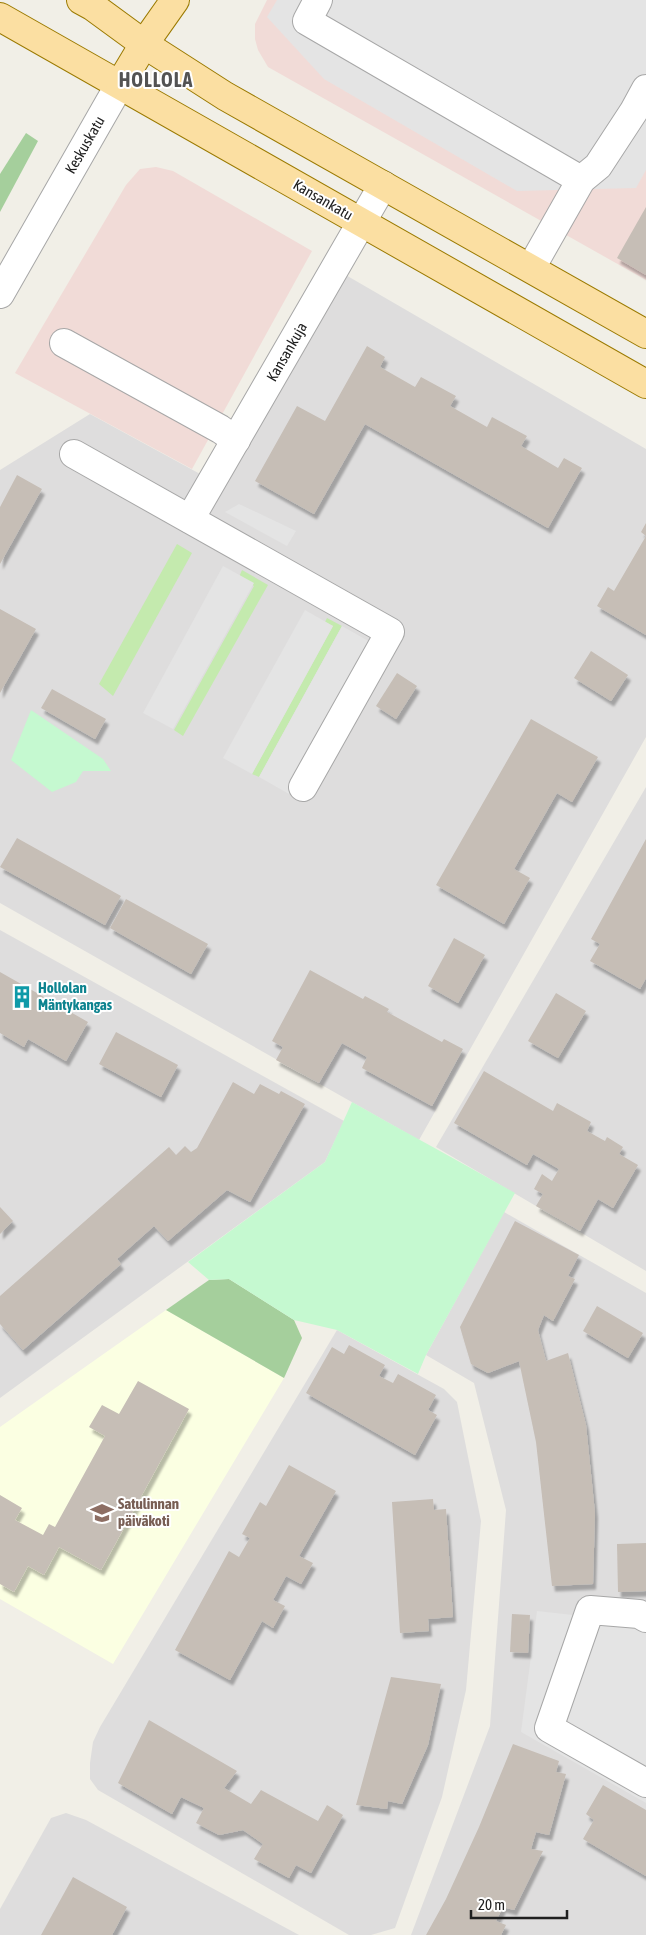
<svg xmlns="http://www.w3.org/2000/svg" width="646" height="1935" font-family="'Asap Condensed',sans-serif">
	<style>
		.residential { fill: #dedddd }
		.commercial { fill: #f1dbd7 }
		.education { fill: #fbffe2 }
		.grass { fill: #c4eaae }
		.forest { fill: #a5cf9c }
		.park { fill: #c5f9d0 }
		.parking { fill: #e4e4e4 }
		.building { fill: #c6beb6; filter: url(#shadow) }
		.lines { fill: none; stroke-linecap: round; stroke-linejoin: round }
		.minor-casing { stroke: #a7a7a7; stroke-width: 30 }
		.major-casing { stroke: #9b7a01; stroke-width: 30 }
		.minor { stroke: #fff; stroke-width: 28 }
		.major { stroke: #fbdfa2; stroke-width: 28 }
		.labels { text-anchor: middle; stroke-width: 4; stroke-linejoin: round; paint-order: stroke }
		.street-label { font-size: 15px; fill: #202020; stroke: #fff }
		.culture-label { font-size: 15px; font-weight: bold; fill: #0d838f; stroke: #fff; text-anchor: start }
		.education-label { font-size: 15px; font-weight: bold; fill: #785e54; stroke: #fff; text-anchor: start }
		.district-label { font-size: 20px; font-weight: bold; letter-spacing: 1px; fill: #535353; stroke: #fff }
	</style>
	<defs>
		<filter id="shadow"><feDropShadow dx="3" dy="5.5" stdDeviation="1" flood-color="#0004"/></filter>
	</defs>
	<rect width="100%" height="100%" fill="#f1efe7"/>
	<g class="residential">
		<polygon points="344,274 646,449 646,737 419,1140 0,903 0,470 90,414 224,487"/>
		<polygon points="646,787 646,1271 436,1147"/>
		<polygon points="0,930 344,1121 325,1162 0,1398"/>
		<polygon points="504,1212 646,1293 646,1935 411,1935 490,1726 506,1510 474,1383 426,1355"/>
		<polygon points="337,1330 444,1389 457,1402 481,1521 466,1690 442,1797 395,1928 371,1935 349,1935 98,1790 90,1779 90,1763 93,1742 100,1727"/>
		<polygon points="66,1813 86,1820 299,1935 0,1935 0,1909 51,1818"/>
	</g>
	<g class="commercial">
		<polygon points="267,0 646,0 646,280 268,67 258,50 255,39 255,24"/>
		<polygon points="156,167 173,171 312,251 192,469 15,373 126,185 140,169"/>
	</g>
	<polygon class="education" points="166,1310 284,1378 113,1664 0,1599 0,1427"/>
	<g class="grass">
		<polygon points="177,544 192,553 113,696 99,684"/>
		<polygon points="242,570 268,585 183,736 174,730 254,586 239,577"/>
		<polygon points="327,618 342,626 259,777 252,774 333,626 325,622"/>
	</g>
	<g class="forest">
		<polygon points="26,133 38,141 0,212 0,174"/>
		<polygon points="229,1279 294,1320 302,1338 284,1378 166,1310 209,1280"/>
	</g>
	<g class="park">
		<polygon points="31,710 103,759 111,771 83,771 76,782 52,792 11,760"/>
		<path d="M352 1102C406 1133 461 1162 515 1193L426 1355 418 1374 337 1330 294 1320 229 1279 209 1280 188 1262 325 1162Z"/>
	</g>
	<g class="parking">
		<polygon points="277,0 646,0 646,170 636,188 517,191 324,79 267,17"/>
		<polygon points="239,504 296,531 287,546 225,512"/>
		<polygon points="223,566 254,583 173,729 143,713"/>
		<polygon points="305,610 333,626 252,774 223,758"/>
		<polygon points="342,626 372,643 289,794 259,777"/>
		<polygon points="537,1611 635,1622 646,1628 646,1803 521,1732"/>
	</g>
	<g class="building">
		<polygon points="646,207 646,275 617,258"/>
		<polygon points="367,346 385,357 380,367 415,387 421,377 456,396 450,406 487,427 492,417 527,436 521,446 558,468 564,458 582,468 548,528 365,424 314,514 255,481 297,406 325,421"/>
		<polygon points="17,475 42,489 0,564 0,507"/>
		<polygon points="646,523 646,635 597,606 608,587 614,591 646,536 641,532"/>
		<polygon points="0,609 36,629 0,693"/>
		<polygon points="591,651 628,675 611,701 574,678"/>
		<polygon points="397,673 417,686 396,719 376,706"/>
		<polygon points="52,689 106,719 95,739 41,708"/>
		<polygon points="531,719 598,757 572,802 557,793 514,869 530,878 504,924 436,885"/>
		<polygon points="17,838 121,896 105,925 0,867"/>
		<polygon points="646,839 646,978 640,989 590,961 600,944 591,939"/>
		<polygon points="126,899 208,944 191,974 110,928"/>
		<polygon points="454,938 485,955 458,1003 428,986"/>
		<polygon points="310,970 363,999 365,996 389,1009 387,1012 442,1042 444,1039 463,1049 432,1106 362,1068 367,1057 342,1043 319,1083 276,1060 283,1047 272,1041"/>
		<polygon points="0,972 88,1022 66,1061 28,1039 24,1047 0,1033"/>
		<polygon points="556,993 586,1011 558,1058 528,1041"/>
		<polygon points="116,1032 178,1065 161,1097 99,1064"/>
		<polygon points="484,1071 553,1111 557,1103 591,1122 587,1131 605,1141 607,1137 623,1147 619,1154 638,1165 613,1208 598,1199 580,1231 536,1206 543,1194 534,1189 542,1174 552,1181 559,1169 533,1154 527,1165 454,1123"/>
		<polygon points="233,1082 254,1094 260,1084 279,1094 281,1091 305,1104 250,1202 227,1190 168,1241 154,1226 117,1259 121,1264 23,1350 0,1324 0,1296 169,1147 176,1155 185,1146 191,1152 197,1148"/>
		<polygon points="0,1207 13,1221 0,1234"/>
		<polygon points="515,1221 579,1255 568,1276 575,1279 553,1321 544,1315 538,1330 546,1361 568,1353 586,1425 595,1513 593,1584 552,1586 536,1442 519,1361 488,1373 471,1364 460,1327"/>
		<polygon points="597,1306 643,1333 628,1358 583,1331"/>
		<polygon points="349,1345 385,1365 379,1376 393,1383 398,1374 436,1395 428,1410 437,1415 415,1455 306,1393 332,1347 344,1354"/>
		<polygon points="138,1381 189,1409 101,1570 59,1547 44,1575 28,1566 14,1592 0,1584 0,1495 22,1508 15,1520 43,1535 49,1524 55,1527 105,1436 89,1427 102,1405 119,1414"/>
		<polygon points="289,1465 336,1491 299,1556 313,1563 301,1584 286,1576 273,1600 285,1606 273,1628 262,1621 230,1680 175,1650 229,1551 239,1557 250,1538 242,1534 260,1502 266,1506"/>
		<polygon points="433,1499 434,1510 446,1509 453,1617 428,1619 429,1631 400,1633 392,1502"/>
		<polygon points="646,1543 646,1591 618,1592 617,1544"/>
		<polygon points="512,1614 530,1615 528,1653 510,1652"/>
		<polygon points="391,1677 441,1684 428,1745 402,1804 388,1801 387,1809 356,1805"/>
		<polygon points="149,1720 237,1771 224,1788 251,1804 261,1790 318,1821 327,1805 343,1815 311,1873 296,1865 289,1878 254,1859 263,1844 243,1830 219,1835 196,1823 204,1808 181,1797 172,1814 118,1783"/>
		<polygon points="513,1744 559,1761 556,1772 566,1774 549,1835 536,1832 531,1849 543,1851 514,1910 503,1907 496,1921 506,1925 501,1935 426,1935 446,1899 479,1827"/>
		<polygon points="603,1785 646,1810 646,1876 583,1839 594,1820 586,1814"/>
		<polygon points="73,1877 127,1907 112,1935 41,1935"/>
	</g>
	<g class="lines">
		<defs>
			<g id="minor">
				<polyline points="318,0 307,21 581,180"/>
				<polyline points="531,268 581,180 598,166 634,111 646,89"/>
				<polyline points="0,294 120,84"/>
				<polyline points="64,343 220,429 236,440"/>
				<polyline points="74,454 390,632 303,787"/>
				<polyline points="190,519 383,185"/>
				<polyline points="646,1618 639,1614 590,1610 549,1728 646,1783"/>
			</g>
			<g id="major">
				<polyline points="81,0 92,6 144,44 225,96 646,334"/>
				<polyline points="0,17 646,384"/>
				<polyline points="120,84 144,44 175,0"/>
			</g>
		</defs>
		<use href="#minor" class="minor-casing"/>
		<use href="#major" class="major-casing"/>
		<use href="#minor" class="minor"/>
		<use href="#major" class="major"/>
	</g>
	<defs>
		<symbol id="building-bare" viewBox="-9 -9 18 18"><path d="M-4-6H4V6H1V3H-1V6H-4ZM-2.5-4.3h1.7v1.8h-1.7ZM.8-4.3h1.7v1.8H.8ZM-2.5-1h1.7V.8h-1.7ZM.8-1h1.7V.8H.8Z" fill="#0f9aa8" stroke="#fff" stroke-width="2.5" paint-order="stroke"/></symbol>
		<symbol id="school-bare" viewBox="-9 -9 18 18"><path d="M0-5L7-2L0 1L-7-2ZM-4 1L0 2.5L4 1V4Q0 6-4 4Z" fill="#8d6e63" stroke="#fff" stroke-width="2.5" paint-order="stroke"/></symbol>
	</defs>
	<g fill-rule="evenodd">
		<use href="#building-bare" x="6" y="981" width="32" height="32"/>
		<use href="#school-bare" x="86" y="1497" width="32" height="32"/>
	</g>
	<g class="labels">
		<g class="street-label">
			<text transform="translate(85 145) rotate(-60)" y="5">Keskuskatu</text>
			<text transform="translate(323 200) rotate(30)" y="5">Kansankatu</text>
			<text transform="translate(287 352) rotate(-60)" y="5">Kansankuja</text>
		</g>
		<g class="culture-label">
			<text x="38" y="993">Hollolan<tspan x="38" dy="17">Mäntykangas</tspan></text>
		</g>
		<g class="education-label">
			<text x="118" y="1509">Satulinnan<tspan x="118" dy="17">päiväkoti</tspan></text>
		</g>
		<g class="district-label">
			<text x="156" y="87">HOLLOLA</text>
		</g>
	</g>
	<path d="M471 1910v8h96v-8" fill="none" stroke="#202020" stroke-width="2.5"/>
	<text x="478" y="1910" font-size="15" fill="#202020" stroke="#ffffff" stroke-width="4" paint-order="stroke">20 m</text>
</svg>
